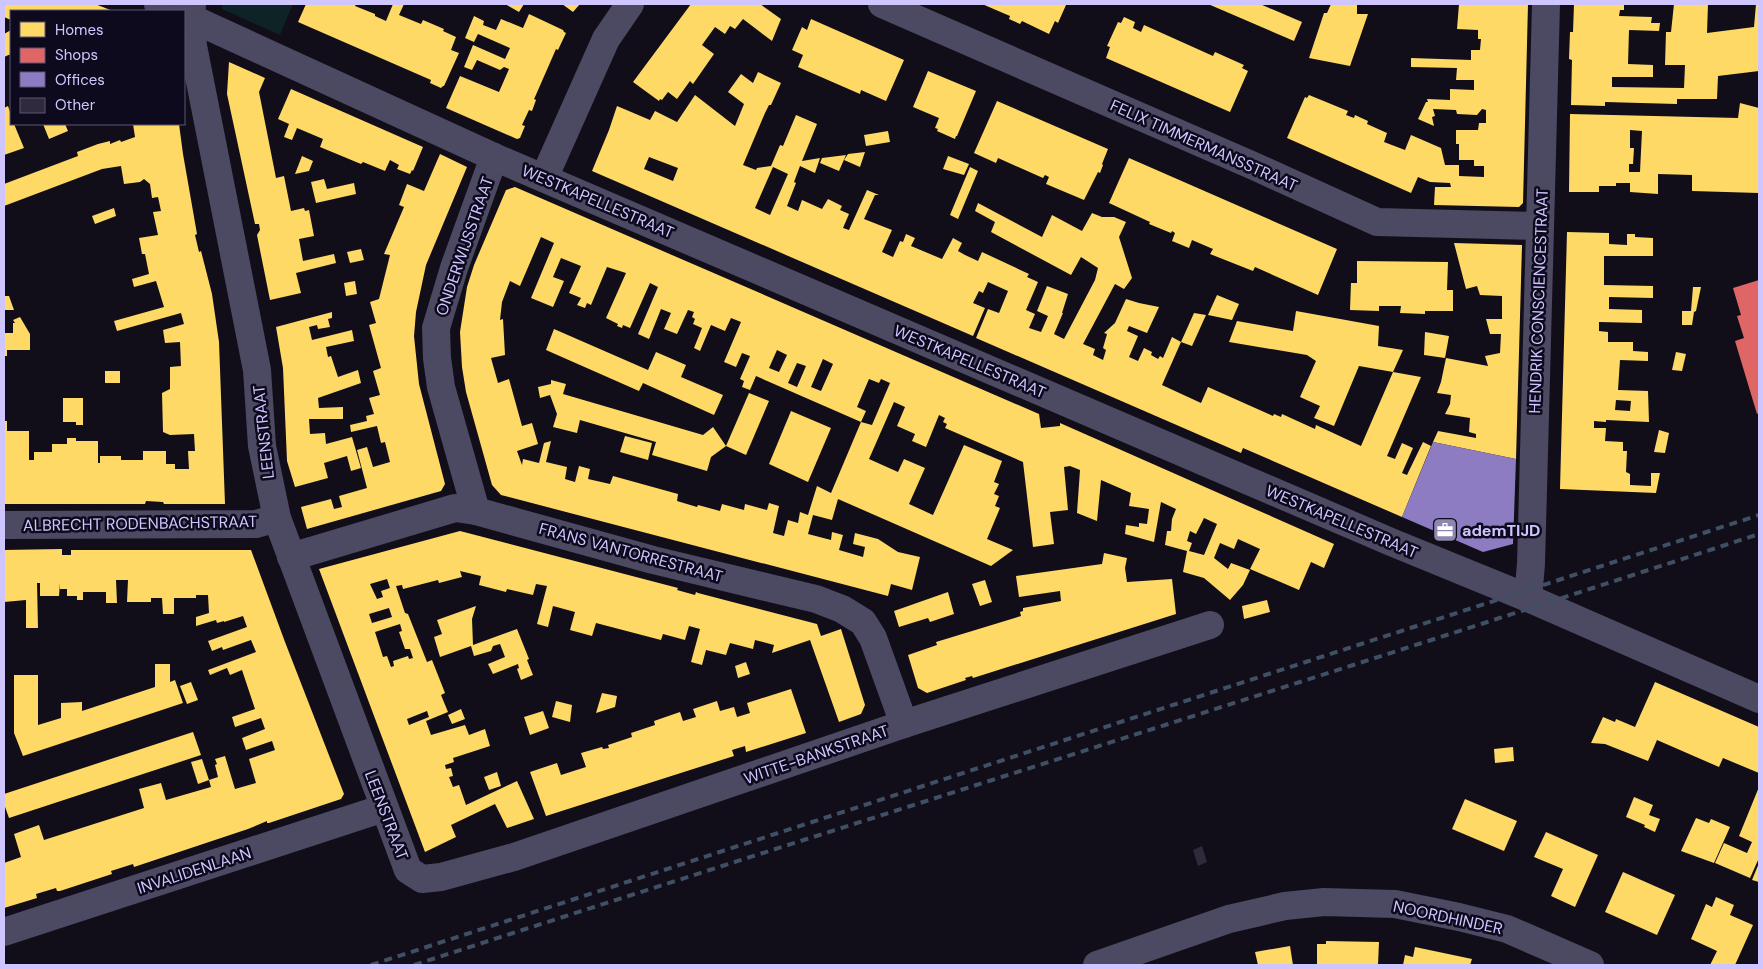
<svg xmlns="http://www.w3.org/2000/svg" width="1763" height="969" font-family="'DM Sans',sans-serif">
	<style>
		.green { fill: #0e2325 }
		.homes { fill: #ffd966; fill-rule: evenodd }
		.shops { fill: #e06666 }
		.offices { fill: #8e7cc3 }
		.building { fill: #2f2b3c }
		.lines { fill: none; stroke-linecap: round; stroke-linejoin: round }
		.minor { stroke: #4c4962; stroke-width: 28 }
		.tertiary { stroke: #4c4962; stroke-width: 28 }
		.rail { stroke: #3f5064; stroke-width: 4; stroke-dasharray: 8 6; stroke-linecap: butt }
		.labels { text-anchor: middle; stroke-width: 5; stroke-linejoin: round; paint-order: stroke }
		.street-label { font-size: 16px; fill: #d0c6ff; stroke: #0e0a1d }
		.poi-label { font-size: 16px; font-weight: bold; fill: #d0c6ff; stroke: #0e0a1d; text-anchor: start }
	</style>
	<rect width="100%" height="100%" fill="#110e19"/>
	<polygon class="green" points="222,4 293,4 280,35 222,9"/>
	<g class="homes">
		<polygon points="4,4 95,4 113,11 11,11 11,20 4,17"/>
		<polygon points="306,4 356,4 355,6 375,14 375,16 386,21 393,4 404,4 399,15 421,24 423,20 444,29 443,31 456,37 451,50 459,53 444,86 443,86 441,88 430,83 431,80 298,22"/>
		<polygon points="505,4 524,4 519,12"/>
		<polygon points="562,4 580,4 573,12"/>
		<polygon points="691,4 760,4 781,19 772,41 743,19 735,29 730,26 725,34 715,27 702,45 714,54 693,84 690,81 677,99 668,92 662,100 660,99 659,101 633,82"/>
		<polygon points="982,4 1063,4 1066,5 1058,23 1055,21 1049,34 1022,21 1020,24 1009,19 1010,16"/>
		<polygon points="1208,4 1260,4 1302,22 1294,41"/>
		<polygon points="1331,4 1357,4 1357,14 1368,14 1350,66 1309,58 1324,13 1327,13"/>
		<polygon points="1459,4 1528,4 1523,203 1519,207 1434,205 1435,187 1451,187 1450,183 1430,182 1418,177 1411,193 1287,138 1305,97 1307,98 1309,95 1348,111 1346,115 1354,118 1355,115 1368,121 1367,124 1387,133 1384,142 1405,150 1411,135 1441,148 1445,165 1459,165 1459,176 1484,177 1484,166 1474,166 1474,160 1459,160 1459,144 1456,144 1456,130 1478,130 1479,123 1486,123 1486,110 1482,109 1477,115 1457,114 1456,110 1433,109 1435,116 1432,117 1434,126 1418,119 1426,102 1428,102 1427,99 1450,100 1450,89 1474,90 1474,80 1456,80 1457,68 1411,67 1411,58 1471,60 1471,50 1480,50 1481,39 1478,39 1478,30 1457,29"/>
		<polygon points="1574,4 1624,4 1624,10 1620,10 1619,16 1652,17 1651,23 1660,23 1659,31 1629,30 1628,64 1653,65 1653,77 1612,77 1612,87 1684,88 1685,65 1665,65 1666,32 1671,32 1674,4 1708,4 1707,33 1754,27 1756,4 1759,4 1759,71 1718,76 1717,99 1677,99 1677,104 1605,102 1605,106 1571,105 1572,60 1569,59 1570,32 1573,32"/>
		<polygon points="529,14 563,30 564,32 566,33 558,50 556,49 535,97 534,99 536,100 532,111 529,110 522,125 525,126 520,138 517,139 446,108 460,76 499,92 509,69 504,67 500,70 477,60 472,70 464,67 473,45 505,59 510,48 478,34 474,42 465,38 474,16 484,21 483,25 496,30 501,19 523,28"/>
		<polygon points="1124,17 1135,22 1133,28 1141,32 1144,25 1213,56 1215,52 1244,65 1242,68 1248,71 1230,112 1106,58 1110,47 1107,46 1118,22 1121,23"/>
		<polygon points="811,19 904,60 886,101 861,90 860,94 798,67 803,55 792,50 802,27 807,30"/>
		<polygon points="11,30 11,54 4,57 4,34"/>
		<polygon points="229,62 265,78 259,92 276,178 284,176 291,211 304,208 305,211 309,210 314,236 299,239 303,261 334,254 336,263 296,273 301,293 270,300 257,235 260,230 259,224 255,224 227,94"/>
		<polygon points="928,71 976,91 957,136 956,136 955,139 937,131 938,129 935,128 939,118 913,107"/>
		<path d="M758 72 781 83 771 105H769L765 113 743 165 756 170 757 168 771 166 780 145 783 146 796 115 817 124 802 161 820 158 815 173 800 166 794 182 796 183 787 206 798 211 802 200 822 209 828 199 842 206 840 210 849 214 843 228 849 230 867 190 879 195H875L864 219 892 230 882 252 893 257 900 241 903 242 906 234 915 238 911 246 942 259 953 238 962 243 958 251 965 255 978 261 982 252 1029 274 1027 277 1038 282 1026 310 1035 314 1029 328 1041 332 1048 316 1037 311 1047 286 1068 294 1062 313H1063L1054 334 1064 339 1095 280 1098 268 1081 257 1071 275 991 232 995 222 975 211 978 203 1042 237 1052 215 1082 231 1092 213 1102 217H1114L1126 222 1119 237 1132 278 1124 289 1115 284 1083 344 1095 349 1093 355 1103 360 1106 350 1103 348 1107 334 1104 333 1115 323 1126 299 1139 303 1159 307 1147 333 1129 326 1127 331 1138 336 1129 357 1138 361 1144 348 1152 352 1151 355 1158 359 1160 356 1163 358 1172 337 1181 342 1194 313 1206 315 1192 346 1181 342 1162 385 1201 403 1208 387 1273 416 1274 414 1281 417 1282 414 1315 429 1316 425 1361 446 1393 372 1421 377 1387 456 1395 459 1402 443 1413 448 1402 473 1407 475 1423 442 1431 446 1402 517 1243 448 1241 453 976 338 988 309 999 313 1008 291 988 282 983 293 979 291 973 303 985 308 973 336 592 171 609 130 617 106 650 120 655 111 677 122 695 95 735 126 744 104 728 92 741 74 753 83ZM649 157 678 168 673 181 644 169ZM773 167 788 174 770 215 755 208Z"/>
		<polygon points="291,89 423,147 413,171 412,170 410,174 397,169 399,165 390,160 385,171 363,162 361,164 320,147 323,139 297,128 292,140 284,137 289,124 278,119"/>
		<polygon points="997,101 1108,149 1102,164 1103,165 1100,173 1098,172 1084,200 1046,184 1049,177 1045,175 1043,178 998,158 996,163 974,153"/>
		<path d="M1740 103 1759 108V193L1692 191V175L1658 174V194L1630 192V183H1616V186H1599V192H1569L1570 114 1738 118ZM1630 130 1642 131 1640 172H1629V164H1633L1634 148H1630Z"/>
		<polygon points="8,106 11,115 11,124 14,124 24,148 4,155 4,108"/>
		<polygon points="43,124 65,124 68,131 49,139"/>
		<polygon points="133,124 179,124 183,154 197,234 195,235 199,252 201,251 212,294 219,342 225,504 164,504 163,502 146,501 145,504 4,504 4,421 7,421 7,431 29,431 29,460 34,460 34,452 52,452 52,444 67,444 67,438 76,438 76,441 98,441 98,463 100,463 100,456 121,456 121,460 143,460 143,451 166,451 166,464 175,464 175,469 189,469 188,451 195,451 194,434 170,435 163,432 162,393 170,389 170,367 181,366 180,342 165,343 163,330 184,324 181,313 117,331 114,321 164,307 156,281 134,287 132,279 149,274 145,254 142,254 139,238 158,235 153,212 161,211 158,197 152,198 150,184 144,179 140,182 124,184 121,166 102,169 4,206 4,184 78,156 77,152 98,144 110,141 110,144 120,140 121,142 135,137"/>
		<polygon points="888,131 890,142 866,146 864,135"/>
		<polygon points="865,152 860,167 844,160 848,154"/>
		<polygon points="440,154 467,167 426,265 416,312 414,336 419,384 445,484 441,491 307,529 301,507 331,499 334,509 342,507 339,496 367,488 357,450 367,447 373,467 390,462 385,442 381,443 377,426 351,432 350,425 367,421 366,416 374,414 369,398 380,395 373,371 381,368 369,325 376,323 370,302 379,299 390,255 384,254 404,207 399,205 407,184 424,191"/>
		<polygon points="846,155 839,171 820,163 822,158"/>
		<polygon points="302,156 313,161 309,171 295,174"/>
		<polygon points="948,156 969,164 964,175 943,169"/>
		<polygon points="1129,158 1337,249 1318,295 1255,267 1253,271 1210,254 1213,249 1192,240 1189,248 1172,241 1175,233 1172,231 1171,233 1149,224 1150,222 1109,203"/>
		<polygon points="970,167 978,171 958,219 950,215"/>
		<polygon points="324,179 327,189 354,183 356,194 316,203 311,182"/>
		<path d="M515 187 1039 414 1041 428 1060 426V423L1334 544 1324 568 1311 562 1299 590 1250 569 1260 549 1238 539 1234 549 1220 543 1214 558 1228 569 1231 563 1250 570 1243 585 1230 600 1204 578 1183 572 1187 551 1165 545 1167 531H1171L1172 519 1176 509 1161 502 1154 542 1125 534 1126 525 1139 527V523L1147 524 1149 509 1129 506 1131 493 1101 480 1097 521 1077 513 1080 470 1070 466 1064 467 1068 510 1050 512 1054 544 1033 547 1023 462 945 428 947 424 943 422 945 418 939 415 926 447 912 441 915 434 897 426 905 407 894 402 869 459 898 472 904 459 925 468 909 504 933 515 964 445 1002 461 994 482 999 484 994 494 999 496 995 506 1000 508 987 539 1013 550 991 566 838 499 832 520 813 515 808 534 831 540 832 532 843 535 839 550 863 557 865 547 853 544 855 533 878 539 898 552 920 557 912 590 891 584 888 596 501 495 492 485 466 392 462 367 460 332 467 287 474 265 506 190ZM541 237 554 243 531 298 553 307 564 281 553 277 561 258 581 266 569 293 581 298 577 305 585 308 587 303 591 305 607 267 626 273 606 318 618 324 617 326 622 328 623 325 630 328 650 283 658 287 638 334 649 339 661 309 671 313 664 329 677 334 688 310 694 312 692 317 695 319 693 324 702 328 694 348 700 351 711 325 725 331 731 318 741 322 724 362 736 367 742 353 750 356 740 379 744 381 742 387 750 390 756 376 861 422 866 411 857 407 869 379 879 383 881 379 890 383 872 425 861 422 831 493 817 486 808 515 800 512 798 523 788 520 784 536 773 533 779 506 769 503 767 510 745 504 744 510 722 504 720 511 698 505 697 507 677 501 678 494 613 476 610 484 588 479 590 469 579 466 575 482 565 479 567 467 546 462 551 441 544 443 539 463 523 459 522 465 517 451 538 444 532 423 522 426 509 379 498 383 491 358 505 355 503 319 500 320 502 302 510 281 520 286ZM777 350 787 355 779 372 769 368ZM823 359 833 364 821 391 811 387ZM797 363 806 366 797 387 788 383ZM1204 518 1217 524 1204 555 1189 551 1192 543 1187 541 1190 531 1196 534Z"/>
		<polygon points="114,208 116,216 95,224 92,216"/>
		<path d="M1567 232 1609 233V244L1627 245V234H1635V237L1653 238V256H1604V285L1653 286V298L1609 297V309L1642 310V323L1599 322V331L1608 332V342H1633V351L1648 352V361L1620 360 1618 390 1648 391 1649 422 1606 420V422L1594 421V428H1606L1605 441 1623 442V451H1627L1626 472 1630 474V485L1651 486V473H1660L1656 493 1560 489ZM1616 400 1631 401 1630 411 1615 410Z"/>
		<polygon points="1454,243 1522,245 1516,459 1433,442 1438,431 1476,438 1476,434 1469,432 1470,418 1445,414 1450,404 1451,395 1437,393 1441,382 1446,358 1488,366 1485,356 1500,353 1501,334 1490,334 1486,319 1502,319 1502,296 1480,295 1477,286 1466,289"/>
		<polygon points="361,249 364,260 350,263 347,252"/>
		<polygon points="1357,261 1448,262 1447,290 1453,290 1453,311 1425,311 1425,314 1400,313 1401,306 1379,306 1379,311 1350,310 1351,283 1357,283"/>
		<polygon points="355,281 357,294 346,296 344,283"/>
		<polygon points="1693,287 1701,287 1696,311 1694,312 1692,325 1682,325 1682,311 1691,311"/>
		<polygon points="1217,295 1239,304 1232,320 1208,315"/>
		<polygon points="4,296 9,296 14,310 4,310"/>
		<polygon points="1296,311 1379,326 1378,346 1403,350 1393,372 1359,366 1334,426 1314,418 1320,406 1300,397 1316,361 1307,355 1229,342 1237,321 1293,331"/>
		<polygon points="332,312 332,318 328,319 330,327 318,329 317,325 309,327 312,340 352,330 354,341 326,347 328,357 331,356 338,377 358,370 361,383 318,398 319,408 343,407 343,419 309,419 310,434 325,433 326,444 352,437 361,468 351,471 347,456 324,463 328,478 295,487 287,461 283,368 276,327"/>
		<polygon points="20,317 30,334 30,350 7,350 7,356 4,356 4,333 13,333 13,323 15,323 13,320"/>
		<polygon points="554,329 648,370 656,352 686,365 681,377 723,395 714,415 643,383 639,391 546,350"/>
		<polygon points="1425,332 1449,336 1445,358 1424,355"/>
		<polygon points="1676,352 1686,354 1682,371 1672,370"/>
		<rect x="105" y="371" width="15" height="12"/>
		<polygon points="551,380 566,384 563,394 703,435 713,427 726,446 711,457 707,471 652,455 656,442 580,420 577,433 553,427 557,414 550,395 540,398 538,387 551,384"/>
		<polygon points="749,393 769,401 746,455 726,446"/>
		<polygon points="63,398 83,398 83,425 76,425 76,422 63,422"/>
		<polygon points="791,411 831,428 808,482 769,464"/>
		<polygon points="1659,430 1669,433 1665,453 1654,452"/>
		<polygon points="625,436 652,443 648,460 620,452"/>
		<path d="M460 531 678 588 677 590 695 595 696 592 698 593 817 624 821 636 841 629 865 705 861 714 839 722 810 640 772 653 774 645 755 640 753 649 730 643 726 655 706 650 702 665 691 662 700 629 689 626 685 640 663 634 661 640 596 623 592 636 570 630 575 612 553 606 548 627 537 624 547 586 536 584 533 595 507 589 506 592 479 585 481 576 460 571 462 577 439 583 438 580 403 589 402 585 396 586 405 613 408 614 427 662 432 660 445 693 441 695 448 712 426 721 431 735 465 725 469 735 485 729 490 746 453 758 454 762 445 765 446 769 451 768 453 776 449 777 453 787 459 785 466 805 517 781 534 819 507 828 495 804 451 825 456 837 425 852 319 569ZM387 579 390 588 381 591 383 597 377 599 370 584ZM389 608 392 617 372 623 369 614ZM400 624 402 631 399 632 405 649H410L413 658 409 659 408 656 393 661 394 666 391 667 387 656 383 657 375 632ZM427 711 429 717 409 725 407 719Z"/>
		<polygon points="62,549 62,555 71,555 71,550 251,550 285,642 344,794 341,799 269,823 267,823 267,821 248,829 134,867 133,864 111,871 112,874 60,891 57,891 56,888 36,894 37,898 4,908 4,863 21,857 14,834 39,825 44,840 144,808 139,789 161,783 166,800 211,787 209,780 198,784 191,762 202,759 209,780 218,777 215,765 217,764 215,759 225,756 235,789 256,783 249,759 275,750 272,741 246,750 242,738 265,729 261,718 235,727 232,717 255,709 242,670 230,675 227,668 210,675 208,670 256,652 251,640 223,650 222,647 212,651 208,641 247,627 243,616 224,622 224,621 217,623 216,620 196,626 196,617 209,613 208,595 196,595 196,598 174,598 174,614 163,614 162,598 151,598 151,602 127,602 128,580 116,580 117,603 106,603 106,592 83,592 83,600 77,600 77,596 67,596 67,589 60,589 60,583 59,596 40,596 40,583 37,583 38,628 26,628 26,600 4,602 4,550"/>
		<polygon points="1104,553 1127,558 1125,568 1127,582 1172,579 1176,614 973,678 972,676 965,678 966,680 927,693 918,688 908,655 937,645 936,642 1021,616 1020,612 1023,611 1023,608 1061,601 1060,591 1019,597 1016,576 1102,564"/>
		<polygon points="985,580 992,602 980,606 972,584"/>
		<polygon points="948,592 954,614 930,622 928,618 899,627 894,611"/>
		<polygon points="1267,600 1270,612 1244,619 1242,606"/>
		<polygon points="476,606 472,619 473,645 517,629 529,659 527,660 533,675 521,680 517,669 519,668 518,664 493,674 488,664 505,657 500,644 493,646 491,651 474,656 471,646 440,657 434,637 442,634 437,620"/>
		<polygon points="746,662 750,674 738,678 735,666"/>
		<polygon points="155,664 170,664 170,682 175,680 183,703 23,756 14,733 14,675 38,675 38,725 61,718 61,703 82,702 82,711 155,687"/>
		<polygon points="191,682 198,700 187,704 180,686"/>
		<polygon points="1655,682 1759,727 1759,773 1723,758 1719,767 1657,740 1648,761 1605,744 1591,743 1603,717 1615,722 1616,719 1635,727"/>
		<polygon points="791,689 806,733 746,752 745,746 732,750 734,756 546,816 530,772 557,763 561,775 586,767 581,753 602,747 603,749 609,748 608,745 632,737 631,733 655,725 654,721 680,712 683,721 696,717 693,709 717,701 720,711 734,707 737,717 750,713 747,703"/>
		<polygon points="602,693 617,696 615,707 596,713"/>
		<polygon points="556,701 572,705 570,722 552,717"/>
		<polygon points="461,709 465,719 452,724 448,715"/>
		<polygon points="543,711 549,728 530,735 524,717"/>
		<polygon points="193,732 201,755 9,818 4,804 4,794"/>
		<polygon points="1513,747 1514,761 1495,763 1494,749"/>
		<polygon points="497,772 501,786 489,790 484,777"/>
		<polygon points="1759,787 1759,858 1750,878 1715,863 1724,843 1747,853 1752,842 1739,836"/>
		<polygon points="1634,797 1653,805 1649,815 1660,819 1655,832 1644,827 1645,825 1626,817"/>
		<polygon points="1465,799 1517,821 1504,851 1452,829"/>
		<polygon points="1696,818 1709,823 1711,819 1730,827 1714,863 1681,851"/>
		<polygon points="1546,832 1598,855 1575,907 1551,896 1563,869 1534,857"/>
		<polygon points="1759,863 1759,882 1752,880"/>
		<polygon points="1623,872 1675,895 1657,935 1605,912"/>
		<polygon points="1716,897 1734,905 1730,915 1753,925 1735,965 1710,965 1717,951 1691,939 1706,904 1712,907"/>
		<polygon points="1326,941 1379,942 1378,965 1317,965 1317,944 1326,944"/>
		<polygon points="1290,946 1293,965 1258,965 1255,952"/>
		<polygon points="1415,947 1472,959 1470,965 1403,965 1405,955 1413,957"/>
	</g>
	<polygon class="shops" points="1759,280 1759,413 1757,414 1735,341 1744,338 1737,316 1741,315 1733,288"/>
	<polygon class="offices" points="1433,442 1516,459 1513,544 1483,552 1402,517"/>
	<polygon class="building" points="1202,846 1207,862 1198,866 1193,850"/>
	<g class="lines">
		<g class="minor">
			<polyline points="192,4 191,18 193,46 257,370 262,446 277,518 408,870 422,879 441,877 514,857 904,724 1210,625"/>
			<polyline points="882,4 1256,167 1377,222 1540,226"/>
			<polyline points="544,178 606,39 630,4"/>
			<polyline points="476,511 441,387 437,358 436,328 454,268 494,157"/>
			<polyline points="4,525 256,524 277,518"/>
			<polyline points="291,557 455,508 476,511 653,560 816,599 842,609 863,622 873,638 904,724"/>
			<polyline points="1528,598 1531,564 1546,4"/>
			<polyline points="4,932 384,808"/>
			<polyline points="1097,965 1229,919 1285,906 1324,902 1395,904 1459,917 1507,929 1590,965"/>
		</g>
		<g class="tertiary">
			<polyline points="158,4 175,11"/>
			<polyline points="184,15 494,157 1391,542 1528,598 1759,699"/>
		</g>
		<g class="rail">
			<polyline points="371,965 1759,515"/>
			<path d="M414 965C862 820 1312 680 1759 534"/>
		</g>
	</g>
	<defs>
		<symbol id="office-square" viewBox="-11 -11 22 22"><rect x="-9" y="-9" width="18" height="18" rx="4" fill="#8d86ae" stroke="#0e0a1d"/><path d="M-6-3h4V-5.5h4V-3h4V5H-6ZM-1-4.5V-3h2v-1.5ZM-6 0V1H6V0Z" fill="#fff"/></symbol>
	</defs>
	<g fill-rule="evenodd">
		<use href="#office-square" x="1431" y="516" width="28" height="28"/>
	</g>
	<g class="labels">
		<g class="street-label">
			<text transform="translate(1204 145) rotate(24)" y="6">FELIX TIMMERMANSSTRAAT</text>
			<text transform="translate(598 201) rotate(23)" y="6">WESTKAPELLESTRAAT</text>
			<text transform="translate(464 246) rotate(-71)" y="6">ONDERWIJSSTRAAT</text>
			<text transform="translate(1538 301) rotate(-88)" y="6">HENDRIK CONSCIENCESTRAAT</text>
			<text transform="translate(970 361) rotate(23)" y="6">WESTKAPELLESTRAAT</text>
			<text transform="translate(263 432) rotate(-96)" y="6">LEENSTRAAT</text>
			<text transform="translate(1342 521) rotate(23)" y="6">WESTKAPELLESTRAAT</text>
			<text transform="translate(140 523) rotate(-1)" y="6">ALBRECHT RODENBACHSTRAAT</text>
			<text transform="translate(631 552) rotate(15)" y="6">FRANS VANTORRESTRAAT</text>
			<text transform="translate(816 754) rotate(-19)" y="6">WITTE-BANKSTRAAT</text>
			<text transform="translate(387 815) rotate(69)" y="6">LEENSTRAAT</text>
			<text transform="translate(194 870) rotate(-18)" y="6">INVALIDENLAAN</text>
			<text transform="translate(1448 917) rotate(12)" y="6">NOORDHINDER</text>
		</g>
		<g class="poi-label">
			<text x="1462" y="536">ademTIJD</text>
		</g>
	</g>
	<rect width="1763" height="969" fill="none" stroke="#d0c6ff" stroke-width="10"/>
	<rect x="10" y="10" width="175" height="115" fill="#0e0a1d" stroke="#5c5577"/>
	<rect x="20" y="22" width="25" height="15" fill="#ffd966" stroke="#5c5577"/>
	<text x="55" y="35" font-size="15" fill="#d0c6ff">Homes</text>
	<rect x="20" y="48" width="25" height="15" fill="#e06666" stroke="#5c5577"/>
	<text x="55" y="60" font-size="15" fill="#d0c6ff">Shops</text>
	<rect x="20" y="72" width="25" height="15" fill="#8e7cc3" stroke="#5c5577"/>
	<text x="55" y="85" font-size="15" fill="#d0c6ff">Offices</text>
	<rect x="20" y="98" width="25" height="15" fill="#2f2b3c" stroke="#5c5577"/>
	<text x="55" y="110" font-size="15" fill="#d0c6ff">Other</text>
</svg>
